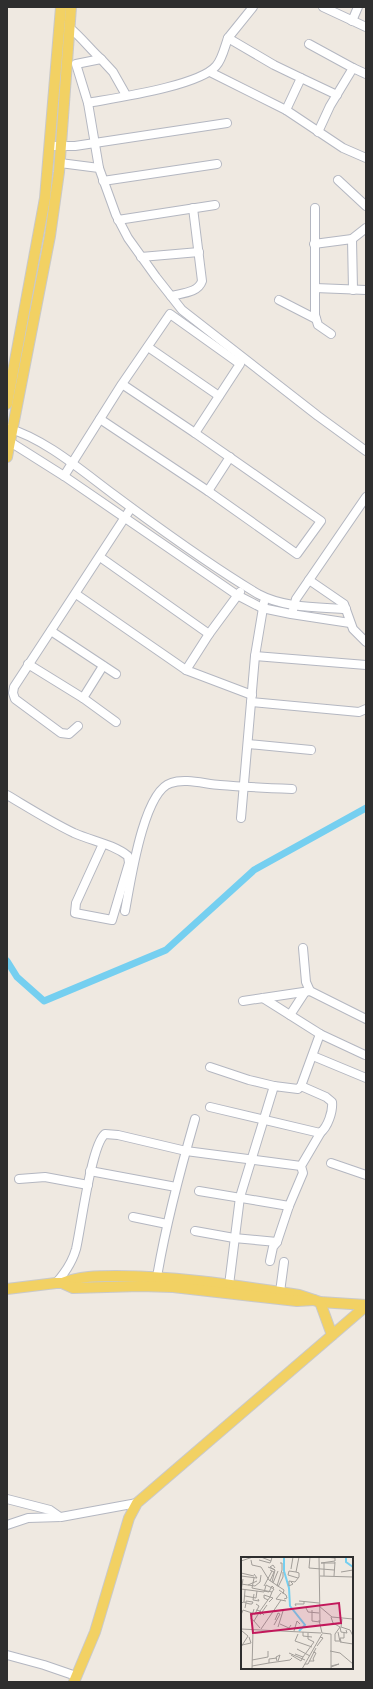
<svg xmlns="http://www.w3.org/2000/svg" width="373" height="1689" font-family="'DM Sans',sans-serif">
	<style>
		.lines { fill: none; stroke-linecap: round; stroke-linejoin: round }
		.canal { stroke: #75cff0; stroke-width: 7 }
		.minor-casing { stroke: #b4b7c1; stroke-width: 10 }
		.major-casing { stroke: #c9c9c9; stroke-width: 12 }
		.minor { stroke: #fff; stroke-width: 8 }
		.major { stroke: #f2d163; stroke-width: 10 }
		.inset-river { fill: none; stroke: #75cff0; stroke-width: 2 }
		.inset-road { fill: none; stroke: #a29e99; stroke-width: 1 }
		.view { fill: #c2185b; fill-opacity: 0.15; stroke: #c2185b; stroke-width: 2 }
		.inset-edge { fill: none; stroke: #2e2e2e; stroke-width: 2 }
	</style>
	<rect width="100%" height="100%" fill="#efe9e1"/>
	<g class="lines">
		<polyline class="canal" points="7,961 17,977 44,1001 166,950 254,870 366,808"/>
		<defs>
			<g id="minor">
				<polyline points="323,7 366,27"/>
				<polyline points="352,21 358,7"/>
				<path d="M70 28C81 37 90 49 101 59L76 64 88 103"/>
				<polyline points="228,38 253,7"/>
				<polyline points="309,44 353,68"/>
				<polyline points="101,59 113,72 126,95"/>
				<polyline points="210,72 286,110"/>
				<polyline points="301,78 337,95"/>
				<polyline points="318,132 330,106 353,68 366,74"/>
				<polyline points="51,146 75,146 227,123"/>
				<polyline points="60,163 99,168 116,215 128,238 156,277 182,310 318,416 366,451"/>
				<path d="M99 168 88 103C115 98 199 86 216 66 222 60 225 46 228 38L274 65 301 78 286 110 343 148 366 158"/>
				<polyline points="338,180 366,206"/>
				<polyline points="103,181 217,164"/>
				<polyline points="315,208 315,315 318,325 331,334"/>
				<polyline points="118,220 215,205"/>
				<polyline points="352,239 353,290"/>
				<polyline points="314,244 352,239 366,228"/>
				<polyline points="141,257 199,252"/>
				<polyline points="315,288 366,290"/>
				<path d="M171 296C182 293 198 293 202 281L193 208"/>
				<polyline points="279,300 316,319"/>
				<polyline points="148,347 219,396"/>
				<polyline points="100,419 208,491 297,554 321,521 195,433"/>
				<path d="M7 428C44 438 82 471 113 494 160 529 208 564 258 594 284 608 317 607 346 609"/>
				<polyline points="7,440 64,476 237,595 262,608 291,614 350,623"/>
				<polyline points="64,476 122,384 170,314 240,364 195,433 122,384"/>
				<polyline points="208,491 230,457"/>
				<polyline points="100,557 209,634 240,592"/>
				<polyline points="309,580 344,604 353,629 366,642"/>
				<polyline points="76,594 186,670"/>
				<polyline points="293,610 296,599 366,497"/>
				<polyline points="51,631 116,674"/>
				<polyline points="209,634 186,670 252,695"/>
				<polyline points="255,656 366,665"/>
				<polyline points="28,664 83,698 103,666"/>
				<polyline points="83,698 116,722"/>
				<polyline points="251,702 359,712 366,709"/>
				<polyline points="78,726 69,734 61,733 15,699 13,693 14,687 131,508"/>
				<polyline points="248,744 311,750"/>
				<path d="M7 795C29 808 51 822 74 833 92 841 113 844 128 856L129 863 112 920 75 913 76 903 103 844"/>
				<polyline points="241,818 255,656 264,602"/>
				<path d="M125 911C130 885 143 791 171 783 185 778 205 784 220 785 244 787 268 788 292 789"/>
				<polyline points="303,948 306,982 310,991 366,1019"/>
				<polyline points="263,998 320,1034"/>
				<polyline points="243,1001 310,991"/>
				<polyline points="290,1015 305,992"/>
				<polyline points="313,1056 366,1078"/>
				<polyline points="210,1067 249,1080 274,1086"/>
				<path d="M210 1107 320 1133C328 1127 333 1111 332 1102L326 1097 301 1086"/>
				<polyline points="331,1163 366,1175"/>
				<polyline points="90,1171 176,1187"/>
				<polyline points="19,1179 45,1177 88,1185"/>
				<polyline points="199,1191 289,1206"/>
				<polyline points="133,1217 167,1224"/>
				<polyline points="195,1231 234,1238 277,1242"/>
				<polyline points="270,1261 273,1247 277,1242 289,1206 303,1173 301,1166 321,1132"/>
				<path d="M157 1277C166 1223 180 1171 195 1119"/>
				<path d="M56 1283C65 1273 72 1263 76 1249 81 1228 91 1145 105 1134L118 1135 186 1151 301 1166"/>
				<polyline points="229,1285 240,1197 274,1086 298,1089 301,1086 320,1034 365,1055"/>
				<polyline points="280,1292 284,1262"/>
				<polyline points="7,1499 50,1510 60,1517"/>
				<polyline points="7,1525 28,1518 61,1517 137,1503"/>
				<polyline points="7,1655 44,1665 76,1676"/>
			</g>
			<g id="major">
				<polyline points="7,404 45,198 61,7"/>
				<polyline points="7,457 50,236 59,172 71,7"/>
				<path d="M62 1283C79 1276 98 1276 116 1276 171 1276 226 1284 280 1292L299 1295 320 1302 366 1305"/>
				<polyline points="7,1289 56,1283 62,1283 73,1288 140,1286 173,1287 297,1301 314,1300"/>
				<polyline points="320,1302 332,1335"/>
				<polyline points="74,1682 95,1632 129,1518 137,1503 366,1306"/>
			</g>
		</defs>
		<use href="#minor" class="minor-casing"/>
		<use href="#major" class="major-casing"/>
		<use href="#minor" class="minor"/>
		<use href="#major" class="major"/>
	</g>
	<g transform="translate(241 1557)">
		<rect width="112" height="112" fill="#efe9e1"/>
		<path class="inset-river" d="M43 0V14L48 31 49 49 64 68 58 74M105 0V5L112 10"/>
		<path class="inset-road" d="M20 0 30 4 31 0M69 0 68 11 93 13M78 0 79 65M84 0 94 1V4L80 6H94M10 3 11 8 20 10 28 23 43 33 42 37M18 3 29 6 30 4M0 4 12 0M27 10 34 13 29 10 32 8 34 11M50 12 52 0M29 13 33 15 29 24M55 15 48 14 47 18 57 21M100 15 112 13M0 16 13 19M0 19 16 21 13 17M79 19 112 20M83 19V6M93 19 94 5M13 21 11 31 31 35 33 32 25 28 24 32M31 25 34 13M50 25 52 27 48 29V24L54 25 58 20V16L55 15 58 0M32 26 37 14M0 27 7 28 16 24M7 28 14 29 19 25 20 18M23 29 31 14M36 29 41 13V6H39M37 30 42 20V15M0 32 23 35 24 32M38 33 45 38 46 41 43 42M0 34 2 22M23 34 28 35 31 29 33 31M40 36 35 42 45 44M13 37 12 43 18 44 17 42M4 39 15 41 16 34M58 44 78 46M3 45 5 46 9 47H11L12 45 5 44V46L4 51M28 45 32 41 29 40 31 35M0 46 3 45 4 33M55 49 54 47H63V44M78 49 91 60 112 62M65 51 67 55 78 56M15 53 19 54 13 64 19 71M71 53V64L79 65M0 58 2 53 14 57 18 49 15 47M19 58 26 48M23 58 19 54 29 40 23 38V41L27 43M90 60 92 66 99 70 100 75 106 76 105 73M101 62 100 70 109 73 112 79M78 63 81 76M13 64 10 62 13 52M39 67 48 71 50 68M33 68 39 57 37 56 34 63M37 70 42 54M0 72 80 76M20 72 40 43M53 74 56 64 59 67M62 75V79L71 80M97 75 99 85 112 87M67 76V82L73 85M81 76 90 77V112M57 77 54 84 71 90M98 84H94V77L99 70M100 85 99 81H103V76M1 88 10 86 8 80M76 89 82 81 79 80M0 90 7 79 1 74M56 92 69 99M89 94 99 96 112 107M48 96 64 103M54 97 62 100 73 85M50 98 60 104 62 100M36 101 28 102V106L49 103 51 101M11 103 27 100V94M36 104 35 100 39 98 37 104M68 104H73L72 102 75 96 72 95M64 107H67L75 91M11 109 28 106M90 109 98 107 90 110M11 112 12 73M61 112 81 77"/>
		<path class="view" d="M98 46 100 66 12 76 10 57Z"/>
		<rect width="112" height="112" class="inset-edge"/>
	</g>
	<rect width="373" height="1689" fill="none" stroke="#2e2e2e" stroke-width="16"/>
</svg>
